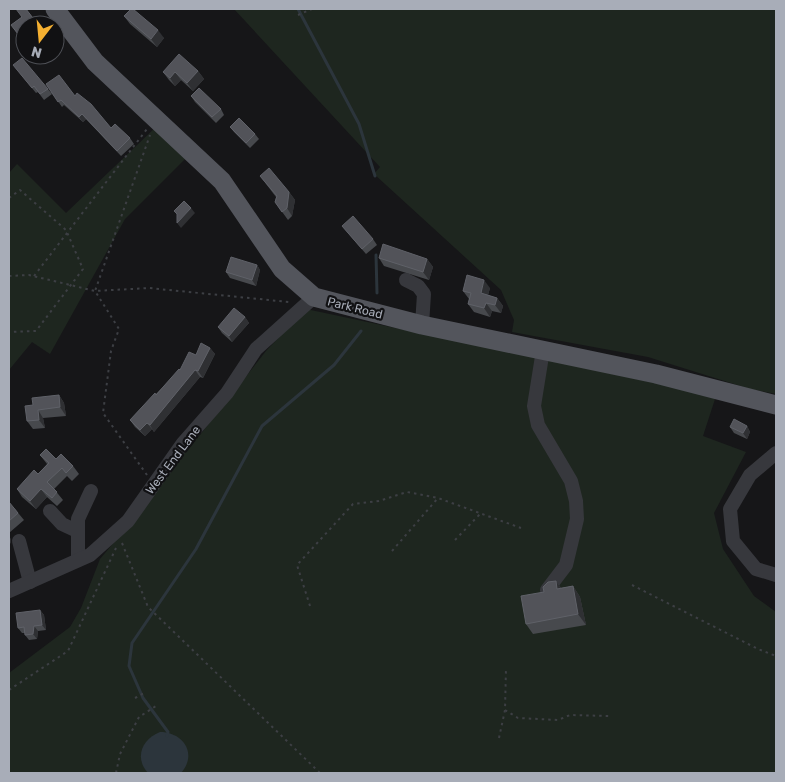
<svg xmlns="http://www.w3.org/2000/svg" width="785" height="782" font-family="Rubik,sans-serif">
	<style>
		.green { fill: #1e261f }
		.water { fill: #2c353c }
		.lines { fill: none; stroke-linecap: round; stroke-linejoin: round }
		.stream { stroke: #2c353c; stroke-width: 3 }
		.path { stroke: #3d3f44; stroke-width: 2; stroke-dasharray: 2.5 4; stroke-linecap: butt }
		.minor { stroke: #37383d; stroke-width: 14 }
		.major { stroke: #53555c; stroke-width: 19 }
		.wall { fill: #47494d }
		.shaded-wall { fill: #2f3033 }
		.building { fill: #525359; stroke: #5f6168 }
		.labels { text-anchor: middle; stroke-width: 4.5; stroke-linejoin: round; paint-order: stroke }
		.street-label { font-size: 12px; fill: #a8adb8; stroke: #111113 }
	</style>
	<rect width="100%" height="100%" fill="#161618"/>
	<g class="green">
		<polygon points="234,9 776,9 776,394 750,389 648,357 512,332 514,320 501,290 374,174 380,167"/>
		<polygon points="157,126 188,156 125,219 50,354 32,342 9,370 9,173 17,164 66,213"/>
		<polygon points="306,309 716,396 703,436 746,452 714,513 723,549 754,596 776,612 776,773 9,773 9,673 70,627 81,608 100,559 142,509 185,447 200,435 266,351"/>
	</g>
	<path class="water" d="M160 732C183 732 198 754 181 773H148C134 758 142 739 160 732Z"/>
	<g class="lines">
		<g class="stream">
			<polyline points="298,9 359,124 375,176"/>
			<polyline points="376,255 377,293"/>
			<polyline points="167,736 168,732 143,698 129,666 132,643 196,549 262,426 334,365 361,331"/>
		</g>
		<g class="path">
			<polyline points="298,15 312,9"/>
			<polyline points="9,198 20,190 66,230 83,269 36,331 9,332"/>
			<polyline points="9,276 29,275 95,291 149,288 289,302"/>
			<polyline points="34,276 147,129"/>
			<polyline points="147,475 103,413 111,351 119,329 95,291 150,135"/>
			<polyline points="455,540 481,513"/>
			<polyline points="122,543 148,607 320,773"/>
			<polyline points="392,551 438,498"/>
			<polyline points="632,585 758,649 776,656"/>
			<polyline points="310,606 297,565 353,504 379,501 407,492 438,498 521,528"/>
			<polyline points="9,690 68,651 116,548"/>
			<polyline points="135,698 146,692"/>
			<polyline points="505,710 518,718 558,720 570,715 609,716"/>
			<polyline points="499,738 505,710 506,668"/>
			<polyline points="116,773 120,754 139,717 156,706"/>
		</g>
		<g class="minor">
			<polyline points="406,280 418,286 424,294 422,325"/>
			<polyline points="543,350 534,406 538,425 571,481 576,501 577,519 566,565 547,590"/>
			<polyline points="776,453 750,475 730,509 733,541 756,569 776,575"/>
			<polyline points="50,511 62,524 77,531"/>
			<polyline points="19,541 30,582"/>
			<polyline points="78,560 78,519 91,491"/>
			<polyline points="9,591 90,555 128,521 183,443 227,393 256,349 314,297"/>
		</g>
		<polyline class="major" points="55,9 95,62 222,181 282,269 314,297 422,325 656,374 776,405"/>
	</g>
	<g class="wall">
		<polygon points="26,9 38,25 25,25 25,38 22,40 11,25 22,17"/>
		<polygon points="124,16 164,38 157,47 130,24"/>
		<polygon points="13,65 48,89 52,94 44,100 38,92 36,93"/>
		<polygon points="198,71 204,79 193,91 181,80 175,86 169,80 163,72"/>
		<polygon points="46,84 75,96 111,128 130,138 134,144 121,156 86,119 83,122 64,105 62,107"/>
		<polygon points="191,96 221,109 224,115 216,123 195,102"/>
		<polygon points="230,127 255,134 259,139 250,148 234,132"/>
		<polygon points="260,176 289,192 295,200 292,216 288,220 275,202 276,197"/>
		<polygon points="342,226 373,239 377,245 366,254"/>
		<polygon points="379,258 427,259 433,267 429,280 384,266"/>
		<polygon points="257,265 260,270 256,286 230,278 226,272"/>
		<polygon points="490,288 488,295 497,298 503,306 501,313 492,311 490,317 474,312 468,304 469,299 463,291"/>
		<polygon points="245,317 249,323 232,342 222,333 218,327"/>
		<polygon points="210,348 215,354 203,378 200,377 154,432 152,429 145,436 135,427 130,420 180,370"/>
		<polygon points="59,395 64,403 66,416 43,418 45,428 33,429 27,421 33,405"/>
		<polygon points="747,426 750,432 747,439 734,433 730,427"/>
		<polygon points="40,455 56,459 73,466 79,474 72,481 67,476 54,489 63,500 57,506 47,497 36,509 22,497 17,489 38,474 47,464"/>
		<polygon points="9,502 24,520 9,533"/>
		<polygon points="556,581 561,588 573,586 580,597 586,625 533,634 526,624 544,592"/>
		<polygon points="40,610 44,615 46,630 38,631 37,639 29,640 25,635 25,633 22,633 18,628"/>
	</g>
	<g class="shaded-wall">
		<polygon points="158,30 164,38 157,47 151,39"/>
		<polygon points="198,71 204,79 193,91 187,83"/>
		<polygon points="175,72 181,80 175,86 170,78"/>
		<polygon points="82,114 86,119 83,122 79,117"/>
		<polygon points="289,192 295,200 292,216 287,208"/>
		<polygon points="191,208 195,213 181,228 177,223"/>
		<polygon points="427,259 433,267 429,280 423,272"/>
		<polygon points="257,265 260,270 256,286 252,280"/>
		<polygon points="484,280 490,288 486,302 481,293"/>
		<polygon points="497,298 503,306 501,313 495,305"/>
		<polygon points="486,303 492,311 490,317 484,308"/>
		<polygon points="245,317 249,323 232,342 229,336"/>
		<polygon points="210,348 215,354 203,378 198,371"/>
		<polygon points="195,370 200,377 154,432 150,425"/>
		<polygon points="59,395 64,403 66,416 60,407"/>
		<polygon points="38,410 43,418 45,428 39,420"/>
		<polygon points="147,423 152,429 145,436 140,430"/>
		<polygon points="747,426 750,432 747,439 743,433"/>
		<polygon points="41,489 47,497 36,509 30,501"/>
		<polygon points="9,536 11,539 11,544 9,541"/>
		<polygon points="556,581 563,591 557,589"/>
		<polygon points="573,586 580,597 586,625 578,614"/>
		<polygon points="40,610 44,615 46,630 42,625"/>
		<polygon points="34,626 38,631 37,639 33,634"/>
	</g>
	<g class="building">
		<polygon points="16,9 26,9 36,22 32,25 25,25 25,30 18,34 11,25 22,17"/>
		<polygon points="131,9 133,9 158,30 151,39 124,16"/>
		<polygon points="179,54 198,71 187,83 175,72 170,78 163,72"/>
		<polygon points="22,58 48,89 40,94 34,86 32,88 13,65"/>
		<polygon points="59,75 75,96 77,93 91,104 111,128 115,124 130,138 117,151 82,114 79,117 61,100 58,102 46,84"/>
		<polygon points="199,88 221,109 212,117 191,96"/>
		<polygon points="239,118 255,134 246,143 230,127"/>
		<polygon points="269,168 289,192 287,208 282,212 275,202 277,196 260,176"/>
		<polygon points="184,201 191,208 177,223 177,214 174,211"/>
		<polygon points="353,216 373,239 362,249 342,226"/>
		<polygon points="383,244 427,259 423,272 379,258"/>
		<polygon points="231,257 257,265 252,280 226,272"/>
		<polygon points="467,275 484,280 481,293 497,298 495,305 486,303 484,308 468,304 471,293 463,291"/>
		<polygon points="234,308 245,317 229,336 218,327"/>
		<polygon points="201,343 210,348 198,371 195,370 150,425 147,423 140,430 130,420 155,393 156,395 179,369 180,370 189,352 196,355"/>
		<polygon points="59,395 60,407 38,410 39,420 27,421 25,406 33,405 32,398"/>
		<polygon points="734,419 747,426 743,433 730,427"/>
		<polygon points="46,449 56,459 61,454 73,466 66,473 62,468 47,482 57,492 52,498 41,489 30,501 17,489 34,470 38,474 49,463 40,455"/>
		<polygon points="9,502 18,513 9,521"/>
		<polygon points="556,581 557,589 573,586 578,614 526,624 521,596 544,592 543,587 548,582"/>
		<polygon points="40,610 42,625 34,626 33,634 25,635 24,627 18,628 16,613"/>
	</g>
	<g class="labels">
		<g class="street-label">
			<text transform="translate(355 308) rotate(14)" y="4">Park Road</text>
			<text transform="translate(173 460) rotate(-53)" y="4">West End Lane</text>
		</g>
	</g>
	<rect width="785" height="782" fill="none" stroke="#a8adb8" stroke-width="20"/>
	<g transform="translate(40 40) rotate(196)"><circle r="24" fill="#111113" stroke="#4d4f55"/>
	<path d="M0-4L9 19L0 12L-9 19Z" fill="#f5b031"/>
	<text y="-8" font-size="14" font-weight="bold" text-anchor="middle" fill="#a8adb8">N</text>
	</g>
</svg>
